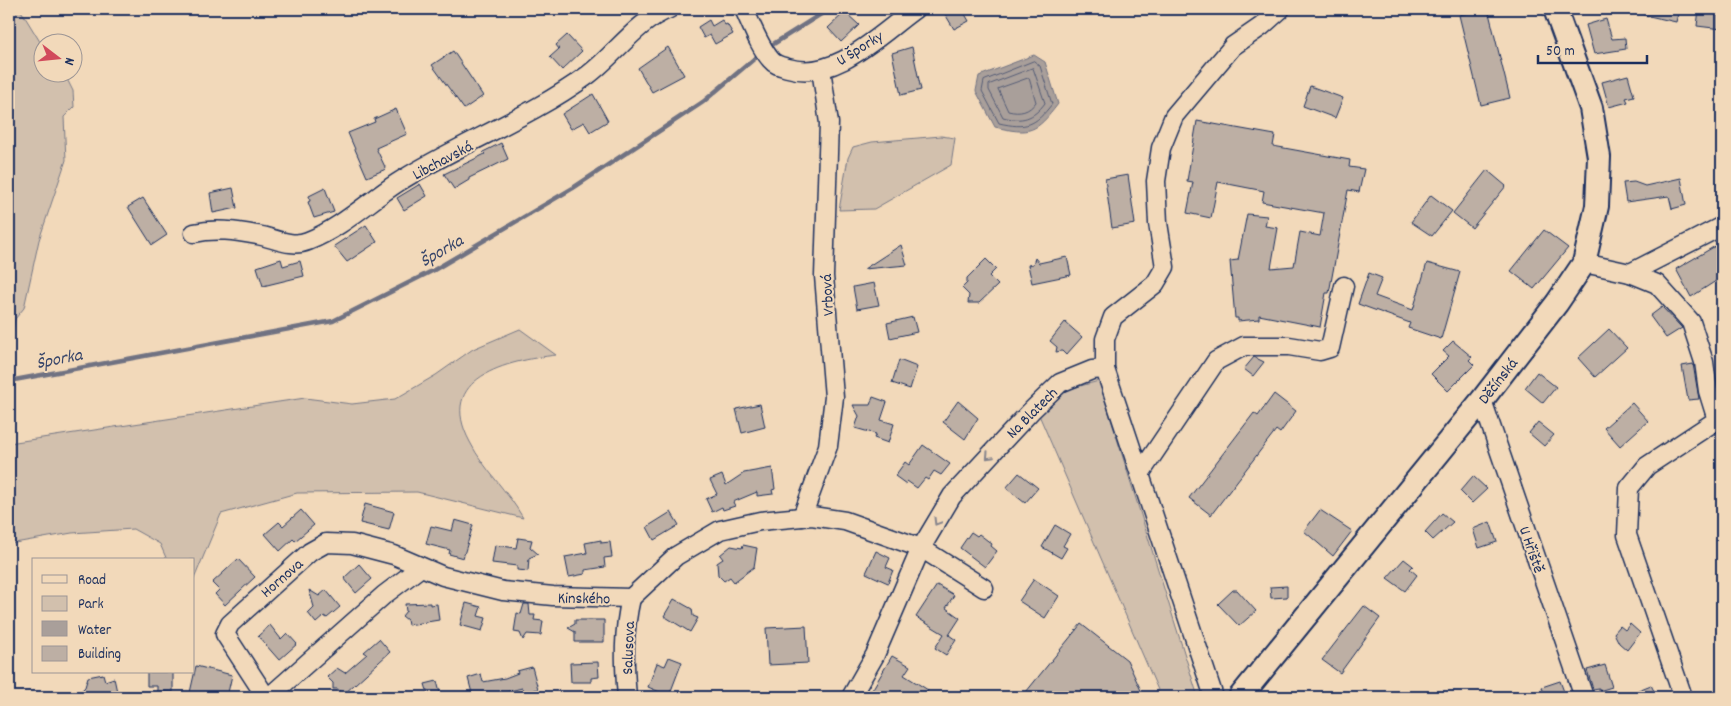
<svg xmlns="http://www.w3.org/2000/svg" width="1731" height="706" font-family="Dekko,sans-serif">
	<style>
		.green { fill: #d2c0ad; stroke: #767886 }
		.water { fill: #a99f9a; stroke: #707282 }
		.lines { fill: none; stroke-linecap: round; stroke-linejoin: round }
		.shore { stroke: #545c76; stroke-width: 1 }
		.stream { stroke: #707282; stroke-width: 4.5 }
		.building { fill: #bdafa4; stroke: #1b2f5e }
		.minor-casing { stroke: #1b2f5e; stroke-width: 21 }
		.major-casing { stroke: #1b2f5e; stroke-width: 26 }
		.minor { stroke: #f2d9ba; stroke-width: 18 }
		.major { stroke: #f2d9ba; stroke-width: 22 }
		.oneway { stroke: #86848c }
		.labels { text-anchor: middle; stroke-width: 4; stroke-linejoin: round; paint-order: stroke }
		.street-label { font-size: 16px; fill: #1b2f5e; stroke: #f2d9ba }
		.water-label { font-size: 18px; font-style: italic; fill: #37456a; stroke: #f2d9ba }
	</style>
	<rect width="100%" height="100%" fill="#f2d9ba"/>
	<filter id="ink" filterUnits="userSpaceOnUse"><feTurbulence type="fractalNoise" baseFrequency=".02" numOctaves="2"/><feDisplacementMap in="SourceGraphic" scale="10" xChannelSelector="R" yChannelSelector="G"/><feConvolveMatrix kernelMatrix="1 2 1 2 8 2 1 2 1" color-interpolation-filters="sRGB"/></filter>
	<g filter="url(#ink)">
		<g class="green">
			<polygon points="9,9 20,9 42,45 42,72 64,73 73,91 74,107 64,117 66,160 39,240 24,308 15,319 9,355"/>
			<polygon points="941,136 955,138 951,165 874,209 839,210 848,158 853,147 872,142"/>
			<path d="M520 329 556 355C507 361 435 377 470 442 484 470 508 491 523 518L417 492 297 493 221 514 194 579V560H167L160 544 133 529 72 533 9 544V443L305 398 352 404 395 399 436 375 473 349Z"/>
			<polygon points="1099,381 1198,697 1161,697 1039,415 1069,389"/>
		</g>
		<path class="water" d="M1034 55 1045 62 1058 104C1036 133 1030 135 995 127L976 91 979 76Z"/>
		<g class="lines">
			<g class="shore">
				<path d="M1034 61 1040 66 1052 104C1035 126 1026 129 999 123L982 91 984 81Z"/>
				<path d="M1033 68 1045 103C1033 119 1022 122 1003 117L989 90V85Z"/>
				<path d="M1029 78 1036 102C1029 112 1020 114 1008 111L998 89Z"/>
			</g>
			<g class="stream">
				<polyline points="767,48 829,9"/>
				<polyline points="9,381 333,321 434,270 573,188 703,102 761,53"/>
			</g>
		</g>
		<g class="building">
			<polygon points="942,9 962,9 969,21 954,29"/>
			<polygon points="1488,9 1510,98 1481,105 1459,15"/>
			<polygon points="1641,9 1679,9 1676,22 1640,14"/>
			<polygon points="1699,9 1722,10 1722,29 1697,26"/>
			<polygon points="845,12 859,25 841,42 828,28"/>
			<polygon points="1606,19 1612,39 1625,38 1626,49 1594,54 1586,25"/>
			<polygon points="709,20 712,26 722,20 725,25 727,24 733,34 715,44 710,35 704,38 698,27"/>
			<polygon points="567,35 582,51 562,70 550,57 559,49 556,45"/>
			<polygon points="668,47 684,75 652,92 638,68"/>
			<polygon points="912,47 921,90 901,95 892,53"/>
			<polygon points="453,51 483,96 464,109 432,65"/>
			<polygon points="1628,75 1634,96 1626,98 1628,102 1609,107 1602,82"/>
			<polygon points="1310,86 1343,98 1335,118 1303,106"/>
			<polygon points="593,94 608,121 590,132 584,122 571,129 562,114"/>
			<polygon points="396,109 407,134 376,148 386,169 367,177 348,133 375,122 374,119"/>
			<polygon points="1197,121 1275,135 1273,146 1350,160 1349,167 1364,169 1359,192 1348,190 1329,293 1326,293 1320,327 1259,315 1259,319 1238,321 1238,318 1235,318 1230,261 1238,260 1247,214 1267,216 1265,226 1278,228 1271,268 1294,266 1300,232 1320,236 1324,213 1262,202 1264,191 1218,182 1211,218 1187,213 1193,182 1187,181"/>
			<polygon points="501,143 508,159 469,178 469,180 454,189 444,174 485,154 483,152"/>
			<polygon points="1487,170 1506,186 1472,228 1453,213"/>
			<polygon points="1128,175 1135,224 1112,228 1105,179"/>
			<polygon points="1681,178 1686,205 1672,209 1669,196 1626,202 1623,183 1634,182 1645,186"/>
			<polygon points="420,184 427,196 404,210 397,198"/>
			<polygon points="233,188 237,208 213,213 210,193"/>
			<polygon points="325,188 334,212 314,218 308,202 310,201 309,196"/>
			<polygon points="1431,195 1452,211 1432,236 1411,222"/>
			<polygon points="143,198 167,235 152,245 128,207"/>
			<polygon points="366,225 377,242 347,262 334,246"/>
			<polygon points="1544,230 1568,248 1534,289 1511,271"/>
			<polygon points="901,245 907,265 864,269"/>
			<polygon points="1717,245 1722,253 1722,277 1691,297 1676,269"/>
			<polygon points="1067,257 1071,275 1032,283 1028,265 1033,264 1035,258 1039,263"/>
			<polygon points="281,259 283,266 300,261 304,276 263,286 257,267"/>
			<polygon points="986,259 996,269 989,276 998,285 979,303 968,303 969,295 962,288 967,283 967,278"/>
			<polygon points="1427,263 1460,272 1441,339 1408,328 1410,323 1358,304 1369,273 1382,278 1375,296 1413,310"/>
			<polygon points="874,283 879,305 857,309 853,287"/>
			<polygon points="1662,307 1682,328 1666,338 1650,316"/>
			<polygon points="913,317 917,332 890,338 887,323"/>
			<polygon points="1065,322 1082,337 1066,355 1062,351 1056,352 1057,347 1050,341"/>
			<polygon points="1609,329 1627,348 1595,377 1578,358"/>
			<polygon points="1453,341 1472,357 1469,360 1474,365 1448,391 1431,374 1449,356 1443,351"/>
			<polygon points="1254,357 1264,362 1253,376 1244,369"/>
			<polygon points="899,360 917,367 910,389 892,383"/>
			<polygon points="1693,364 1699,399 1688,400 1682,366"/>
			<polygon points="1537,372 1556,387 1543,403 1525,388"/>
			<polygon points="1274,394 1296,411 1280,433 1276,430 1211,515 1189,498 1254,413 1258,416"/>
			<polygon points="873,397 887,402 881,420 894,424 888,443 874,438 876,434 855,428 859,416 853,405 870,405"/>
			<polygon points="958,401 978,418 965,439 943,422"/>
			<polygon points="1632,403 1648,421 1620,446 1604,428"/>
			<polygon points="760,404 765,427 742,433 736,409"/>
			<polygon points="1538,422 1554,435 1544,446 1529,433"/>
			<polygon points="923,445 950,464 941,475 934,471 928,480 925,478 917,488 907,481 906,484 895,476 905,462 909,465"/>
			<polygon points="772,468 775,489 772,490 773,494 757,496 757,492 733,502 735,506 723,510 722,507 712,512 706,499 717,494 710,480 722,475 726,485 744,473"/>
			<polygon points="1019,473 1038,488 1025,503 1006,488"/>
			<polygon points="1473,476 1487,489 1472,503 1460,491"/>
			<polygon points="365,504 394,512 389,530 360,523"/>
			<polygon points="301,510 314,525 295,541 293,539 280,551 265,534 279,522 283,526"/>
			<polygon points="1320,510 1352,531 1333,556 1304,531"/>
			<polygon points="671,512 679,525 654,540 647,527"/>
			<polygon points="1442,513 1453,522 1433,540 1425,532"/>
			<polygon points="455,520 473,525 463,558 449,554 450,550 426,544 431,526 452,531"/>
			<polygon points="1490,522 1497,542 1479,548 1473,529"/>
			<polygon points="1055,525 1070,534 1063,546 1067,548 1061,558 1042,547"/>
			<polygon points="971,532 977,536 979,534 992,544 991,546 997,551 985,567 960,548"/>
			<polygon points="518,538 532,540 530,547 538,554 529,558 528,571 517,570 517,566 492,563 495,545 516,548"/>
			<polygon points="601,540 601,543 610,542 612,557 604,558 605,567 585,570 585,574 569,577 565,557 587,553 585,543"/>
			<polygon points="743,545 757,548 754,567 734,582 730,577 724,581 718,575 717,563 723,559 720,555 731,546 742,548"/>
			<polygon points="876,551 890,558 886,567 893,570 888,583 866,573"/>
			<polygon points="238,559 255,577 225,605 215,594 219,590 212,583"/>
			<polygon points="1404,559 1413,566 1410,569 1417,575 1405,591 1387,578"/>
			<polygon points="359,564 372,579 356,593 344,578"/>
			<polygon points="1034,579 1059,596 1045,618 1019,601"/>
			<polygon points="937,585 954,595 946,608 960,618 949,635 956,640 946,655 935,648 944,634 916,617"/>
			<polygon points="1287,586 1287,597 1271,598 1270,587"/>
			<polygon points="309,590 319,596 326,590 340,607 327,618 324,616 316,623 308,613 314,607"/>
			<polygon points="1233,590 1237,590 1256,611 1239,626 1218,604"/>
			<polygon points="674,599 692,609 693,616 698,618 690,632 664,616"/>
			<polygon points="430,603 430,605 437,604 439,620 408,625 407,620 402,616 406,611 405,604"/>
			<polygon points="466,603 481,607 478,616 486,618 482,631 460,625"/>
			<polygon points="524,604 529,604 530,615 535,615 534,620 543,621 541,635 527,634 523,640 520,633 514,632 517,613 521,614"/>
			<polygon points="1364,606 1380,618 1340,673 1322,660"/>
			<polygon points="575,620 604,620 604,642 575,642 575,632 568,628 575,624"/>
			<polygon points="1081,624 1127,660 1144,697 1022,697"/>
			<polygon points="1630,624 1640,633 1627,650 1619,643 1614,633 1620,626 1625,630"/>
			<polygon points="270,625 281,639 287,633 297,644 279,660 258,636"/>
			<polygon points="806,626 808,663 768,665 766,628"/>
			<polygon points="379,639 390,652 343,695 338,689 333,689 333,683 327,677 337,668 345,673 367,654 364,652"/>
			<polygon points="892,656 910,666 904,675 928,690 924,697 868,697"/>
			<polygon points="669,657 682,662 669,696 648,687 657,663 665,666"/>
			<polygon points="598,662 599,677 591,678 591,682 571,682 570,663"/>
			<polygon points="1605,665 1612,687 1599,691 1599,688 1593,689 1587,670"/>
			<polygon points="196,666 232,675 227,697 189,697"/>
			<polygon points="532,667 538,689 523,693 522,688 487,697 473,697 468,678 481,674 483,682 505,678 518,673 517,671"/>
			<polygon points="147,672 173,672 173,692 157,691 157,686 147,686"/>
			<polygon points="103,674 105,681 114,678 117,692 108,694 109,697 75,697 85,687 88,677"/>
			<polygon points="437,681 441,697 429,697 425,684"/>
			<polygon points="1560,681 1566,697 1545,697 1542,687"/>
			<polygon points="1651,685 1657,697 1621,697"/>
		</g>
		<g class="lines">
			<defs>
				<g id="minor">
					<path d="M744 9C752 26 759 46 771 60 775 65 781 66 788 68 835 82 880 34 915 9"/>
					<path d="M194 233C215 228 236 231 257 235 275 238 291 248 308 241 341 228 368 202 397 183 458 144 528 119 588 75 615 55 637 21 669 9"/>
					<polyline points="1584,263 1630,273 1722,226"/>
					<polyline points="1630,273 1657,284 1691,322 1704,362 1708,391 1717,420 1647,466 1629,488 1627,535 1683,697"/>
					<polyline points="1105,369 1214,697"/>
					<polyline points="1482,400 1584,697"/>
					<polyline points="1140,474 1216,361 1244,346 1289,346 1320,351 1330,348 1344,286"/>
					<polyline points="802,517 828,446 834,397 824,276 829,123 821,69"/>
					<polyline points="266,697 225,634 230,624 310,552 326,543 352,544 394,555 443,576 503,591 553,596 631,598 676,556 720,530 760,521 812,516 845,521 921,548 984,588"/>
					<polyline points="269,697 384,595 421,567"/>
					<path d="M627 697C624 663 623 632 631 598"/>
					<polyline points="851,697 875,655 921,548 952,496 1031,411 1060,383 1092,370 1105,369 1105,339 1113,317 1155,284 1165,267 1158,223 1156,181 1161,148 1174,116 1233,46 1262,26 1281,9"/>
				</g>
				<polyline id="major" points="1240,697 1482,400 1557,303 1584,263 1597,206 1599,157 1591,108 1555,9"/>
			</defs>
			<use href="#minor" class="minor-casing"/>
			<use href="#major" class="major-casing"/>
			<use href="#minor" class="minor"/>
			<use href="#major" class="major"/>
		</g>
		<defs><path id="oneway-chevron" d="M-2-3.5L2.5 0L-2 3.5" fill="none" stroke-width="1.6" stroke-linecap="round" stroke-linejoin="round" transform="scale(1.25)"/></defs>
		<g class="oneway">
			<use href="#oneway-chevron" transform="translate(989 456) rotate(133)"/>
			<use href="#oneway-chevron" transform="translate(937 522) rotate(121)"/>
		</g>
	</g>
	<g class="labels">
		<g class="street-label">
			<text transform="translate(859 47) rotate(-32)" y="6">U Šporky</text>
			<text transform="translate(442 159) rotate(-28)" y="6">Libchavská</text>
			<text transform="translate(826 295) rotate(-93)" y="6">Vrbová</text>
			<text transform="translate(1497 380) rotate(-52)" y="6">Děčínská</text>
			<text transform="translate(1031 412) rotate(-45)" y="6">Na Blatech</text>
			<text transform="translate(1533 549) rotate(71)" y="6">U Hřiště</text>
			<text transform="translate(281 577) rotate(-41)" y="6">Hornova</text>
			<text transform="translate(584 597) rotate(1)" y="6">Kinského</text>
			<text transform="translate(627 648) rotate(-88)" y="6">Salusova</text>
		</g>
		<g class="water-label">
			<text transform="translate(441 250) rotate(-30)" y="6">Šporka</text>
			<text transform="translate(59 358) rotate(-11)" y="6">Šporka</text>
		</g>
	</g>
	<rect width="1731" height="706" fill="none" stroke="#f2d9ba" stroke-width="30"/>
	<rect x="15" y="15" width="1701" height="676" fill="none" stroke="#1b2f5e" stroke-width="2" filter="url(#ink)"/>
	<rect x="32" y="558" width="162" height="115" fill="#f2d9ba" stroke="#9c9595"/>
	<rect x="42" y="575" width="25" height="8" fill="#f2d9ba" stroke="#9c9595"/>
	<text x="78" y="584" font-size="15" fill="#1b2f5e">Road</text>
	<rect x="42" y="596" width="25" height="15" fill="#d2c0ad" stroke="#9c9595"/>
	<text x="78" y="608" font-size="15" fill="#1b2f5e">Park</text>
	<rect x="42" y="621" width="25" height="15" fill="#a99f9a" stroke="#9c9595"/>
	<text x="78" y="634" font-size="15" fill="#1b2f5e">Water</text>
	<rect x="42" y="646" width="25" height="15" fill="#bdafa4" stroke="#9c9595"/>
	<text x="78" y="658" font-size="15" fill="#1b2f5e">Building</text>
	<g transform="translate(58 58) rotate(106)"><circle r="24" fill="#f2d9ba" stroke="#9c9595"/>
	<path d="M0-4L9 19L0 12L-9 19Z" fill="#d1495b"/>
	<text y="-8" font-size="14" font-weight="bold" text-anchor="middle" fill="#1b2f5e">N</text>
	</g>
	<path d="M1538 55v8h109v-8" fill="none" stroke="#1b2f5e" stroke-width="2.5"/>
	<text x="1546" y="55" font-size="15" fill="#1b2f5e" stroke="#f2d9ba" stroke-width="4" paint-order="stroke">50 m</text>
</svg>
